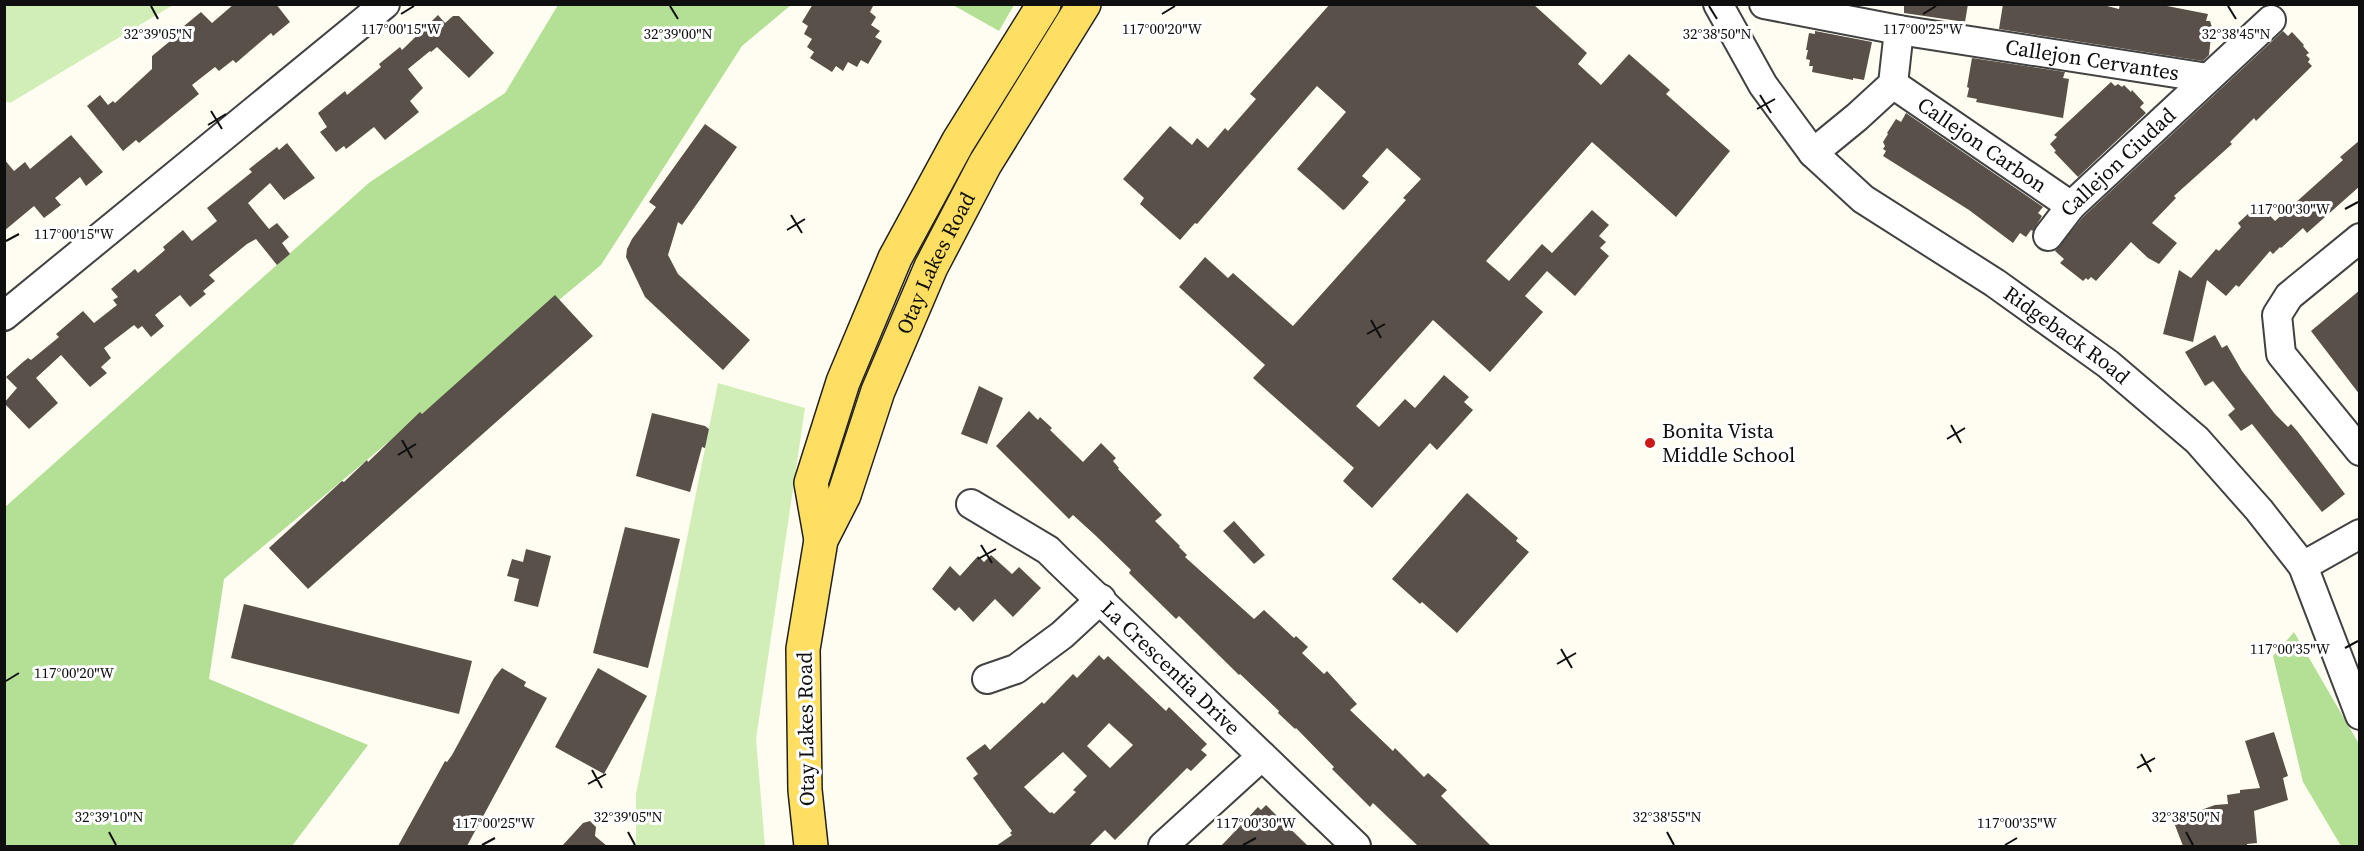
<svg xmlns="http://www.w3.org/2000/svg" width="2364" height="851" font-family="'Source Serif 4',serif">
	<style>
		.green { fill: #d1eeb6 }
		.forest { fill: #b3e094 }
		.building { fill: #59504a; fill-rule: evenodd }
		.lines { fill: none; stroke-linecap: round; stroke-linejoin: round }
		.minor-casing { stroke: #424242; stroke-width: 32 }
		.major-casing { stroke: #202020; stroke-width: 36 }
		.minor { stroke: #fff; stroke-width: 28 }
		.major { stroke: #ffdf61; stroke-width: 33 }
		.ticks { fill: none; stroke: #0f0f0f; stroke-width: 2 }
		.poi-dot { fill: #cc191a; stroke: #fff; stroke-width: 2 }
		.labels { text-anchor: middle; stroke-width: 6; stroke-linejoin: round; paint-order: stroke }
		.street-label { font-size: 21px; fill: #0f0f0f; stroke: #fff }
		.poi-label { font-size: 21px; fill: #0f0f0f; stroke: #fff; text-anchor: start }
		.ticks-label { font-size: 15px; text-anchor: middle; fill: #0f0f0f; stroke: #fff; stroke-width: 6; stroke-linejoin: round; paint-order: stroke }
	</style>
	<rect width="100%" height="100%" fill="#fffdf1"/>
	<g class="green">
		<polygon points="5,4 173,4 173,5 10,103 5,101"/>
		<polygon points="718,383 805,408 756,739 765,846 636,846 636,794"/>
	</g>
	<g class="forest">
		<polygon points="558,5 791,5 742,46 601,265 224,579 209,679 368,745 292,846 5,846 4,508 370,182 505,93"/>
		<polygon points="953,5 1014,5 999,31"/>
		<polygon points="2294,632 2359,744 2359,846 2341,846 2303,782 2273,656"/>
	</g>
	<g class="building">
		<polygon points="234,4 276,4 290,22 273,36 271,33 236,63 233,60 219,71 215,67 192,85 199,94 139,143 136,140 123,151 87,106 100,95 108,105 113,101 115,103 152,69 152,56 186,28 184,26 201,12 212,23"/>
		<polygon points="813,4 874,4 870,12 876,17 871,25 880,31 875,37 882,41 868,64 861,60 857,67 848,62 843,71 836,66 832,72 810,58 814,52 807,47 812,39 804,34 808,26 802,22"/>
		<polygon points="1330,4 1533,4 1587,53 1578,64 1601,85 1629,54 1670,90 1666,94 1730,151 1676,217 1592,142 1486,261 1509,281 1542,244 1552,253 1592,210 1609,225 1599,236 1606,242 1600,248 1609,256 1575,296 1547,271 1525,296 1543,312 1490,372 1433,320 1356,406 1379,427 1405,399 1415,408 1444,375 1469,397 1464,402 1473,410 1437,450 1430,443 1372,508 1343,481 1354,468 1253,378 1265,365 1179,287 1205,257 1228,278 1233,273 1293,326 1406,200 1403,198 1421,179 1387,148 1362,176 1369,182 1345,209 1343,210 1321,190 1297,169 1346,112 1317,86 1197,224 1195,223 1180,240 1140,204 1144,198 1123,179 1170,126 1192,145 1197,138 1208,148 1225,128 1228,131 1256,99 1250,94"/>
		<polygon points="1904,4 1968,4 1965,22 1904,13"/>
		<polygon points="2003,4 2099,4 2119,9 2120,4 2167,4 2167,6 2208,14 2206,21 2210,21 2212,27 2209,55 2203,61 1999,29"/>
		<polygon points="438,15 445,23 453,16 459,16 494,53 469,78 437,47 431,52 430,51 408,69 423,88 410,101 419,112 385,140 374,127 346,149 344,146 336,152 320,132 327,127 318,113 345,91 347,95 381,67 379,64 400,47 402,50"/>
		<polygon points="1815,31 1872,42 1864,80 1853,78 1853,80 1812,72 1813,66 1809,66 1810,60 1806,59 1808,50 1806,50 1809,33 1815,34"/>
		<polygon points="2283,31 2288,36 2292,32 2304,45 2303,46 2309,53 2306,55 2310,59 2308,62 2312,66 2256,121 2254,118 2230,142 2232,144 2174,196 2176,198 2152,223 2177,243 2159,264 2148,258 2131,242 2096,281 2091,277 2088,280 2086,278 2083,281 2060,263 2064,259 2055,251 2083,217"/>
		<polygon points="1972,58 2065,72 2063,78 2069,79 2063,118 1976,102 1977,99 1967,97 1969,88 1967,87"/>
		<polygon points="2111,82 2115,86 2118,84 2122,87 2124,85 2131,92 2132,90 2144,103 2140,107 2146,113 2078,177 2054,152 2056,151 2050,144 2057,137 2054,135"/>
		<polygon points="1906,113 2043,207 2038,213 2042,216 2033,231 2031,230 2026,237 2020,233 2013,243 1969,210 1883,156 1886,151 1883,149 1885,146 1883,142 1888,134 1887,133 1896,119 1901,122"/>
		<polygon points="705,124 737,147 682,225 678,222 668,255 678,274 750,340 723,370 645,297 626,257 627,249 632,239 656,207 649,202"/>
		<polygon points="71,135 103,172 86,186 80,177 55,198 61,205 44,218 34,206 4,231 4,159 14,171 25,162 30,169"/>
		<polygon points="2360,140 2360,186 2307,233 2303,228 2281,248 2280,247 2273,254 2270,251 2239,287 2236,285 2226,296 2207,280 2193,342 2163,334 2179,270 2191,278 2216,249 2219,251 2241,227 2238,223 2259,204 2275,221 2343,160 2340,157"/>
		<polygon points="287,143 315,178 284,200 270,183 248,203 269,229 277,223 289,237 282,243 290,254 277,265 256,239 247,244 209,275 215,281 203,291 206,294 190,307 180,295 155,315 164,326 151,337 142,326 138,329 134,325 104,348 111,358 101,367 107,373 90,387 61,355 36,378 58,403 29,429 4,403 17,388 6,377 23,362 28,358 31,360 59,337 56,334 83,311 94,323 117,305 113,300 118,297 111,289 135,269 138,273 165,250 163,247 183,230 192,241 217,221 207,208 252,172 249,169 277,147 279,150"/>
		<polygon points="2360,290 2360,395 2311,331"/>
		<polygon points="555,295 593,336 308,589 269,548 342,481 344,482 367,460 368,462 420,412 422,414"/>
		<polygon points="2215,335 2222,348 2227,345 2242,371 2275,414 2288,427 2291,424 2298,432 2345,494 2322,512 2252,424 2241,431 2228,415 2235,409 2213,381 2205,386 2185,352"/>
		<polygon points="979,386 1003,398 987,444 961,434"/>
		<polygon points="1029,411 1038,420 1040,417 1052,428 1050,430 1083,462 1101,443 1116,458 1113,461 1119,468 1118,469 1162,515 1155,521 1180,546 1179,547 1187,555 1185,557 1254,619 1264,610 1294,638 1296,636 1308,647 1302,653 1324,674 1327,671 1357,704 1350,710 1393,751 1395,748 1424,777 1428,773 1447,790 1441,796 1491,846 1418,846 1373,803 1370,807 1332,769 1334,767 1296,728 1295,729 1278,713 1279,711 1240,674 1239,675 1179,616 1176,619 1129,573 1131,570 1095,535 1073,515 1069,519 996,446"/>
		<polygon points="652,413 705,426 709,429 705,448 702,447 690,492 636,476"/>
		<polygon points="1467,493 1518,538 1516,541 1529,552 1457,633 1422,602 1420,604 1392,579"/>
		<polygon points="1234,521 1265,555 1254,564 1223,531"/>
		<polygon points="625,527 680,539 648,668 593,653"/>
		<polygon points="526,549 551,556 538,607 514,601 519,579 507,576 512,559 523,562"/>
		<polygon points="991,555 1012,574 1019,567 1041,588 1013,617 995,599 973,622 959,607 955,611 932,589 950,566 960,576 978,556 984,562"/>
		<polygon points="244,604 472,661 459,714 231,658"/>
		<path d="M1099 655 1104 660 1108 656 1166 711 1169 707 1207 744 1201 750 1207 755 1191 771 1187 768 1115 840 1105 830 1089 846H996L1012 835 1010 833 1012 831 973 778 978 774 966 758 985 744 990 750 1042 702 1044 704 1073 674 1077 678ZM1109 723 1133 745 1110 768 1087 746ZM1063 752 1087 776 1073 790 1076 792 1054 814 1052 812 1050 813 1024 787Z"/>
		<polygon points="502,668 526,682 524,686 547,698 467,846 398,846 445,761 447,762 452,755 494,678"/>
		<polygon points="598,668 647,696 604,774 555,747"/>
		<polygon points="2274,732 2288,776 2283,778 2288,800 2254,811 2257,843 2247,844 2247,846 2183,846 2173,820 2215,805 2228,804 2227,795 2240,793 2240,790 2260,788 2245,741"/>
		<polygon points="1266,805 1308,846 1221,846 1258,807 1261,810"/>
		<polygon points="590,821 596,827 595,836 607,846 562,846 583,823"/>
	</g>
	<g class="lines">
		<defs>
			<g id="minor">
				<path id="s1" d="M1718 4 1763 85 1813 153 1863 199 1995 283 2108 364 2197 440 2259 510 2303 566 2360 715"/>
				<path id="s2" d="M1764 4 1899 30 2208 78"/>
				<path id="s3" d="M1893 84 2071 206"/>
				<polyline points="1813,153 1857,117 1893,84 1899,30"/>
				<path id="s4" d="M2048 236 2071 206 2271 20"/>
				<polyline points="2360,238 2289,296 2277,315 2281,354 2360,451"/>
				<polyline points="4,316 385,4"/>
				<path id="s5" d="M971 504 1048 550 1059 561 1356 846"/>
				<polyline points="2303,566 2360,534"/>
				<polyline points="987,679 1016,669 1062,635 1101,599"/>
				<polyline points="1163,846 1262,756"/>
			</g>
			<g id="major">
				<polyline points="821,540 811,483 843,382 895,258 958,142 1044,4"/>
				<path id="s6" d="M811 846 805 790 803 649 821 540 844 495 878 391 931 267 985 164 1084 4"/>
			</g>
		</defs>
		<use href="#minor" class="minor-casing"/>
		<use href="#major" class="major-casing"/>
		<use href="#minor" class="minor"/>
		<use href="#major" class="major"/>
	</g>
	<path class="ticks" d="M151 6 158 19M670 6 678 19M1709 6 1717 19M2228 6 2236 19M401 14 414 6M1162 14 1175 6M1923 14 1936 6M1760 95 1771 113M1757 109 1775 99M211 111 222 129M208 125 226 114M2345 209 2358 202M791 215 802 233M787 230 805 219M6 241 19 234M1371 320 1381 338M1367 334 1385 324M1951 425 1961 443M1947 439 1965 428M402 440 412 458M398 455 416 444M981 545 992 563M978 559 996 549M2345 648 2358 641M1561 649 1572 668M1557 664 1576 653M6 681 19 673M2141 754 2151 772M2137 768 2155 758M592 770 602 788M588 784 606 774M109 832 116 845M628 832 635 845M1667 832 1674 845M2186 832 2193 845M482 845 495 838M1243 845 1256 838M2005 845 2017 838"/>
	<circle class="poi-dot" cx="1650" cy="443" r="6"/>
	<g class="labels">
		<g class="street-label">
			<text dy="7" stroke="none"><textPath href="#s2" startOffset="333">Callejon Cervantes</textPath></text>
			<text dy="7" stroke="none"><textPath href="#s3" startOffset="108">Callejon Carbon</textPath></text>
			<text dy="7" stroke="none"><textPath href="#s4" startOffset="102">Callejon Ciudad</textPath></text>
			<text dy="7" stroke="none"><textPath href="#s6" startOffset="608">Otay Lakes Road</textPath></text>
			<text dy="7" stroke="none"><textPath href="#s1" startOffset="490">Ridgeback Road</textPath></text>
			<text dy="7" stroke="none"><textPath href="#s5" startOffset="260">La Crescentia Drive</textPath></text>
			<text transform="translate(806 729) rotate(-91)" y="7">Otay Lakes Road</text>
		</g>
		<g class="poi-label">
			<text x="1662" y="438">Bonita Vista<tspan x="1662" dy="24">Middle School</tspan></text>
		</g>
	</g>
	<g class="ticks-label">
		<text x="401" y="34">117°00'15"W</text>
		<text x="1923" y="34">117°00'25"W</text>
		<text x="1162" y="34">117°00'20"W</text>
		<text x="158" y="39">32°39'05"N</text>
		<text x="678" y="39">32°39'00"N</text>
		<text x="1717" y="39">32°38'50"N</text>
		<text x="2236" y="39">32°38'45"N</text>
		<text x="2290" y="214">117°00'30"W</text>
		<text x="74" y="239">117°00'15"W</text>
		<text x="2290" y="654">117°00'35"W</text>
		<text x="74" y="678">117°00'20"W</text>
		<text x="109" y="822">32°39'10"N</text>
		<text x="628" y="822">32°39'05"N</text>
		<text x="1667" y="822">32°38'55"N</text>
		<text x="2186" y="822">32°38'50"N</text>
		<text x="495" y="828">117°00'25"W</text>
		<text x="1256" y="828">117°00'30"W</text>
		<text x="2017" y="828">117°00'35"W</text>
	</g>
	<rect width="2364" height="851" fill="none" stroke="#0f0f0f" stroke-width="12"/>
</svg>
